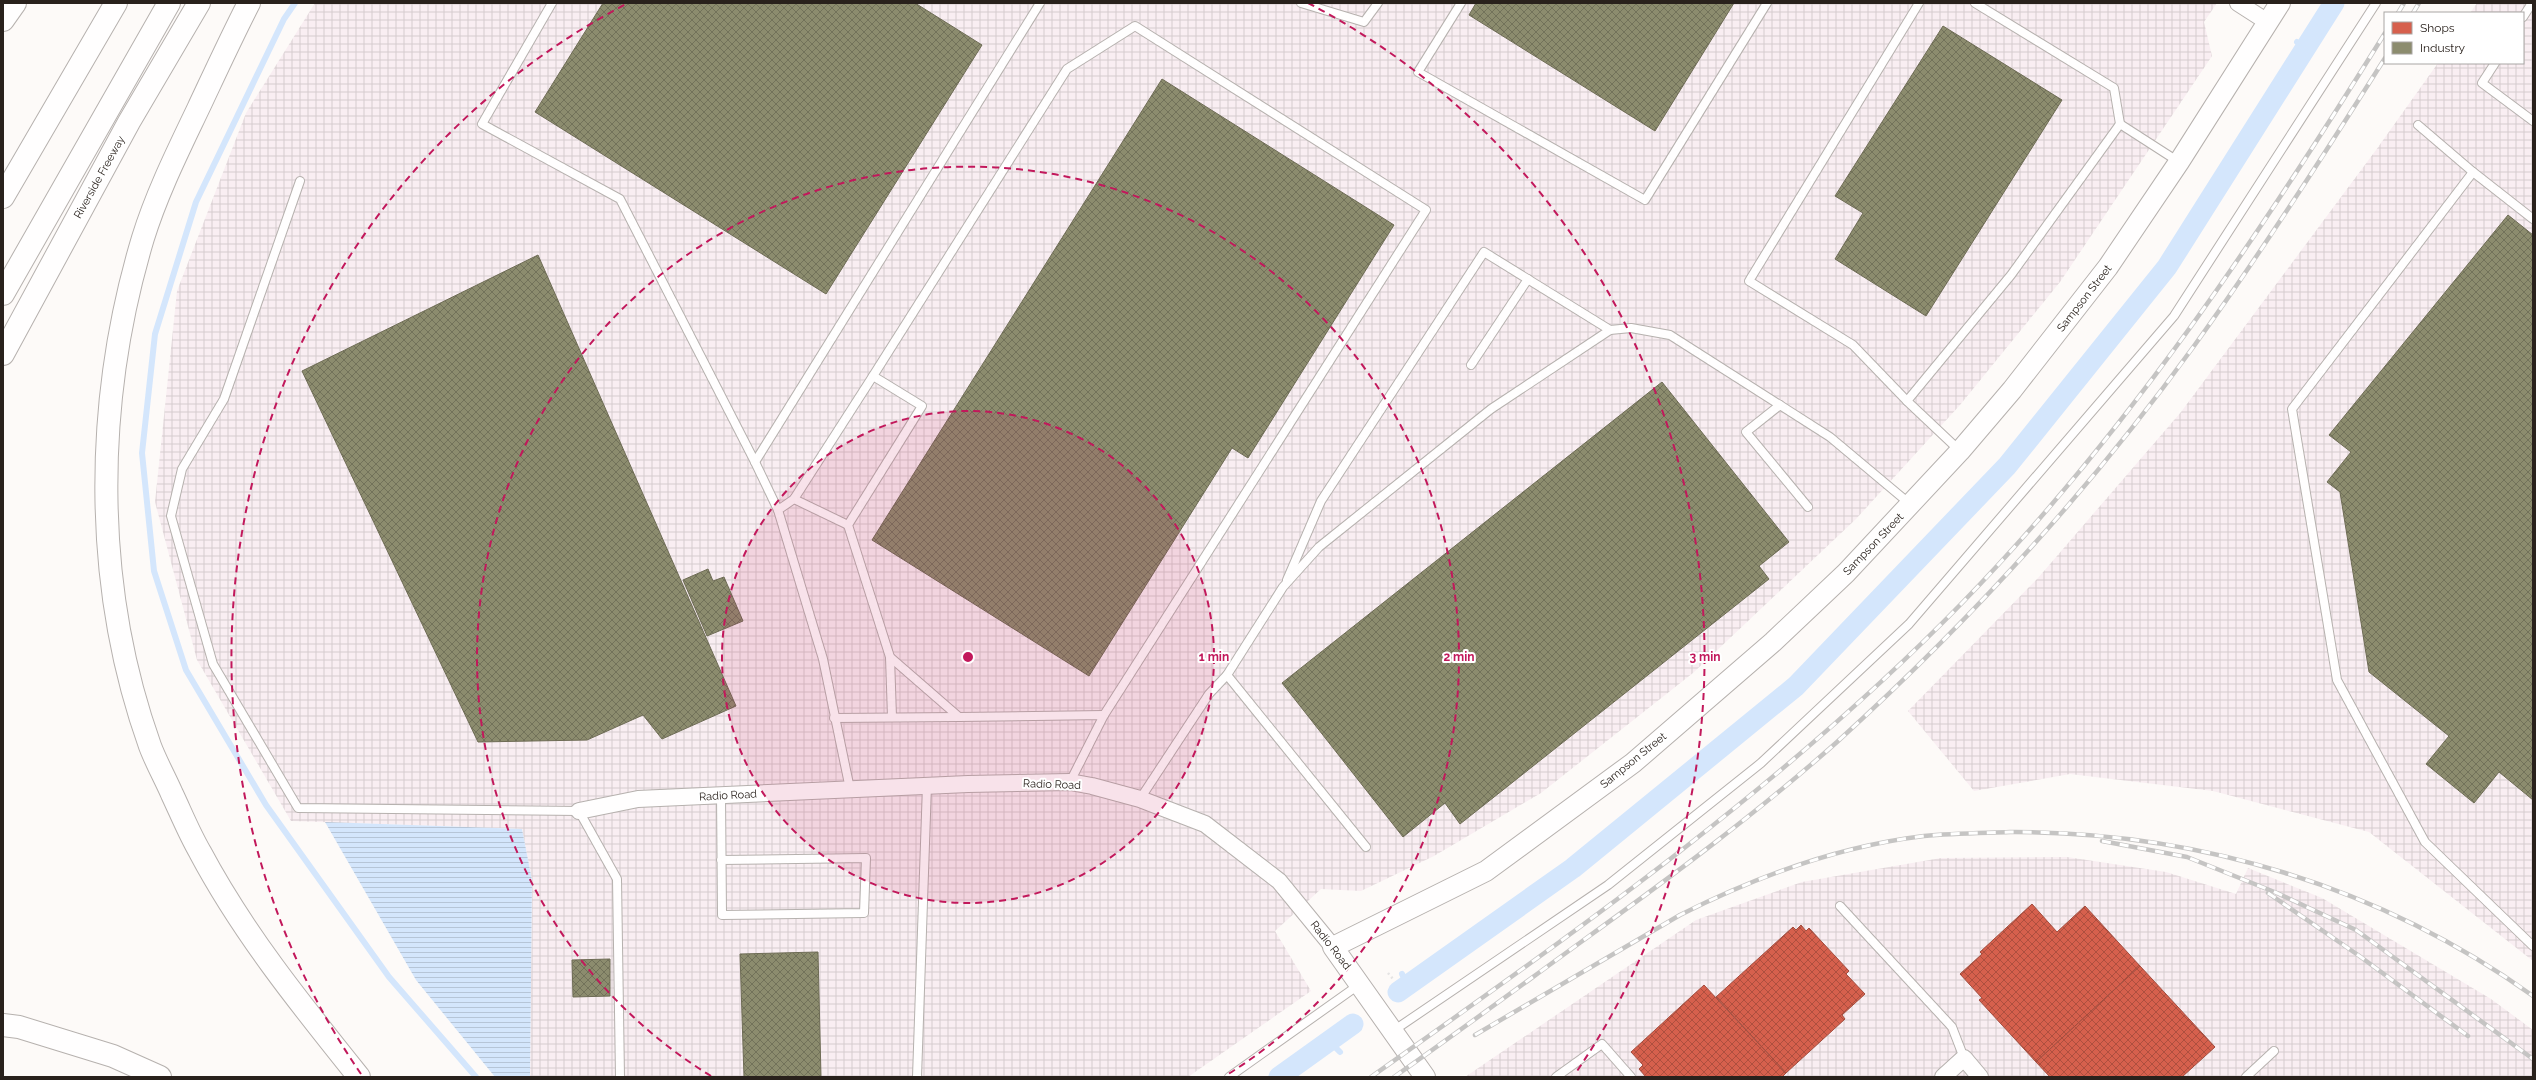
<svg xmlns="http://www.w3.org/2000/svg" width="2536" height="1080" font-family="Raleway,sans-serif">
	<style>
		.industrial { fill: url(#industrial-grid) }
		.water { fill: url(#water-rules) }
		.shops { fill: url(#shops-cross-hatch); stroke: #a24d3e }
		.industry { fill: url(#industry-cross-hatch); stroke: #6e6c55 }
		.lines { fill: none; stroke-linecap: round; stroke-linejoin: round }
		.stream { stroke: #d4e6fc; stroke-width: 6 }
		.canal { stroke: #d4e6fc; stroke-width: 21 }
		.service-casing { stroke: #b6b1ae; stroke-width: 10 }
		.minor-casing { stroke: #b6b1ae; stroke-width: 18 }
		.tertiary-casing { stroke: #b6b1ae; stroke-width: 22 }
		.motorway-casing { stroke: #b6b1ae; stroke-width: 24 }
		.path { stroke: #e5e4e4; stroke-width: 2.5; stroke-dasharray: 2 3; stroke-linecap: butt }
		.service { stroke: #fffefe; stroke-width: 8 }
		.minor { stroke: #fffefe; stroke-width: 16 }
		.tertiary { stroke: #fffefe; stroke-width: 20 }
		.motorway { stroke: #fffefe; stroke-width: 22 }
		.rail-casing { stroke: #c5c4c3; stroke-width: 4.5 }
		.rail { stroke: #fff; stroke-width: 3; stroke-dasharray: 9; stroke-linecap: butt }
		.ring { fill: none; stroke: #c2185b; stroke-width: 2; stroke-dasharray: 7 5 }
		.labels { text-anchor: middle; stroke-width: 4; stroke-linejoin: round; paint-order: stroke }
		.street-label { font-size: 11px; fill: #29211c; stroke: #fff }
		.centre { fill: #c2185b; stroke: #fff; stroke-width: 2 }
		.ring-label { font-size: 12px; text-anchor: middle; font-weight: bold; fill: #c2185b; stroke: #fff; stroke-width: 4; stroke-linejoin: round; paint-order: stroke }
	</style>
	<defs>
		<pattern id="industrial-grid" width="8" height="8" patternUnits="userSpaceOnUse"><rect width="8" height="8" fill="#f9eef2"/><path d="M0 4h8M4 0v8" fill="none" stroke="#d5cccf"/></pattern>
		<pattern id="water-rules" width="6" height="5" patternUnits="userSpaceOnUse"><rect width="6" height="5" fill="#d4e6fc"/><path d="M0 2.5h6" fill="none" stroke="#b6c5d7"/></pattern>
		<pattern id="shops-cross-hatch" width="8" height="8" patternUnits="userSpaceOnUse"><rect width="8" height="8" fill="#d6604d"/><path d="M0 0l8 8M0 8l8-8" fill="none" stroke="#ae4f3f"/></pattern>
		<pattern id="industry-cross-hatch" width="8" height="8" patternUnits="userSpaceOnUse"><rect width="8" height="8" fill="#8c8c6e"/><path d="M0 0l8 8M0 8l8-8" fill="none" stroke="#72725a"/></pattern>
	</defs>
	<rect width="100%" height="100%" fill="#fdfaf8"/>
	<g class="industrial">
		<polygon points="315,3 2217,3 2204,22 2212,56 2060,282 1960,405 1856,519 1693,673 1541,793 1434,856 1361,891 1321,889 1275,931 1311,991 1188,1077 530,1077 532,880 522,829 291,821 197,660 155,502 177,291 246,113"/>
		<polygon points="2477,3 2533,3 2533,961 2369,832 2213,791 2070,774 1974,791 1908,711 2038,578 2181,412 2376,150 2438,63 2523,63 2523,13 2470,13"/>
		<polygon points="2067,857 2166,872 2236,894 2248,868 2322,898 2491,999 2533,1030 2533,1077 1465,1077 1696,920 1802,882 1941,858"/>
	</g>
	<polygon class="water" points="325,822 522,829 532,880 530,1077 495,1077 416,980"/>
	<g class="shops">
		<polygon points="2032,904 2057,932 2085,906 2140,966 2036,1062 1979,1000 1982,998 1960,974 1982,954 1980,952"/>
		<polygon points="1801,925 1806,931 1809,928 1849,971 1846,974 1865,994 1842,1015 1845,1019 1786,1073 1716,997 1793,927 1796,930"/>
		<polygon points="2140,966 2215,1047 2182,1077 2050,1077 2036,1062"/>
		<polygon points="1704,985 1786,1073 1782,1077 1646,1077 1639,1069 1643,1065 1631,1052"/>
	</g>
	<g class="industry">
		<polygon points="603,3 915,3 982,45 826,294 535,112"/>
		<polygon points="1476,3 1734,3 1655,131 1469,15"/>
		<polygon points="1943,26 2062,100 1926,316 1835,259 1863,213 1835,196"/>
		<polygon points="1162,79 1394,225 1248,458 1232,448 1089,676 872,540"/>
		<polygon points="2508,215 2533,235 2533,800 2499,772 2474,803 2426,764 2449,736 2369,672 2340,492 2327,482 2351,452 2329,435"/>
		<polygon points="538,255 736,706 662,739 643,715 587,740 478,742 302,371"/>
		<polygon points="1662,382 1789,542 1759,566 1769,579 1460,824 1445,803 1403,837 1282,683"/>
		<polygon points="708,569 713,581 724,577 743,621 707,636 683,580"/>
		<polygon points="818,952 821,1077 744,1077 740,954"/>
		<polygon points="610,959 610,996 573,997 572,960"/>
	</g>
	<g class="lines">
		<g class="stream">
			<polyline points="295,3 284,19 196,202 155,334 142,453 154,571 186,670 266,805 389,977 476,1077"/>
			<polyline points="2297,42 2306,47"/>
			<polyline points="1957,508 1962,512"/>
			<polyline points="1402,974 1408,985"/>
			<polyline points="1334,1046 1340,1052"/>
		</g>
		<g class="canal">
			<polyline points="1398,992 1573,868 1796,686 2007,466 2167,267 2334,3"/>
			<polyline points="1279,1077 1353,1024"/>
		</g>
		<defs>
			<g id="service">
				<polyline points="552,3 482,124 620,199 755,462 778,510"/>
				<polyline points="1301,3 1364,22 1378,3"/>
				<polyline points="1461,3 1418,72 1645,200 1767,3"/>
				<polyline points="1975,3 2114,88 2120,124"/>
				<polyline points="2523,17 2532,3"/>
				<polyline points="2495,63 2482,83 2533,121"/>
				<polyline points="2418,125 2473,172"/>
				<polyline points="300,181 224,399 182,469 171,516 213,664 298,808 579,811 617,879 620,1077"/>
				<polyline points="2533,219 2473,172 2292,409 2337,680 2425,842 2533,946"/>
				<polyline points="1471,365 1528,279"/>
				<polyline points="873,376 1067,69 1135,26 1426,210 1104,715"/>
				<polyline points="1907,401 1853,345 1749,281 1919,3"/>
				<polyline points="1780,405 1746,432 1808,507"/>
				<polyline points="1960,451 1907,401 2011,275 2120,124 2179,162"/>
				<polyline points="755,462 1040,3"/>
				<polyline points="794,499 848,525"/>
				<polyline points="1287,580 1321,501 1484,252 1610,330"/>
				<polyline points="890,657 892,717"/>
				<polyline points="1227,675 1283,587 1319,547 1491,409 1610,330 1631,328 1670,335 1830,437 1910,504"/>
				<polyline points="834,718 959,717"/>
				<polyline points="850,789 823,659 778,510 794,499 873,376 922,406 848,525 890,657 959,717 1104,715 1070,782"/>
				<polyline points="721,795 722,915 864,913 866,858 721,860"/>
				<polyline points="1140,799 1209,694 1227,675 1366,847"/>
				<polyline points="1840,906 1952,1027 1964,1058"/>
				<polyline points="1393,1031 1608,885 1761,763 1909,624 2174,316 2376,3"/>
				<polyline points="917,1077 927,785"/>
				<polyline points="1229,1077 1360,984"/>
				<polyline points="1556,1077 1602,1044 1631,1077"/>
				<polyline points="2246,1077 2274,1051"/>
			</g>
			<g id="minor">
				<polyline points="2238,3 2266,21"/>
				<polyline points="579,811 638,799 968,784 1070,782 1092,786 1140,799 1205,824 1279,881 1333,947"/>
				<polyline points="1943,1077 1964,1058 1980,1077"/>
			</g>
			<polyline id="tertiary" points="1425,1077 1333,947 1486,871 1633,763 1773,642 1846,573 1960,451 2012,390 2108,267 2179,162 2280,3"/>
			<g id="motorway">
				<path d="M249 3C231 38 215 73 198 109 178 151 157 193 143 238 94 401 92 584 150 746 156 762 165 778 172 794 181 813 189 833 200 852 243 933 302 1006 359 1077"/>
				<polyline points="3,20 15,3"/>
				<polyline points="3,197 116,3"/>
				<polyline points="3,294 169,3"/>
				<polyline points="3,354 129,122 199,3"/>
				<polyline points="3,1025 19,1027 113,1056 160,1077"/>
			</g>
		</defs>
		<use href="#service" class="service-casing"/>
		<use href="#minor" class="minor-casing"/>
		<use href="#tertiary" class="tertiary-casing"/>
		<use href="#motorway" class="motorway-casing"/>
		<polyline class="path" points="1388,973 1393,979"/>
		<use href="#service" class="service"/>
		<use href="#minor" class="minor"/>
		<use href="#tertiary" class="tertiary"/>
		<use href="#motorway" class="motorway"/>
		<defs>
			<g id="rail">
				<polyline points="2398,13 2404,3"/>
				<polyline points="2413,13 2419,3"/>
				<polyline points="2102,841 2187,857 2277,893 2356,930 2533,1059"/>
				<polyline points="2268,893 2358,955 2468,1036"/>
				<path d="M1475 1035 1680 915C1755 877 1840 846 1924 836 1953 833 1982 833 2010 832 2197 831 2381 887 2533 996"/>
				<path d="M1371 1077C1578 930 1786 784 1963 602 2128 432 2260 234 2385 33"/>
				<path d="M1394 1077C1457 1033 1519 987 1581 942 1668 879 1756 814 1837 742 1968 623 2090 490 2194 346 2261 253 2324 155 2385 58"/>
			</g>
		</defs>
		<use href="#rail" class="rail-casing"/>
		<use href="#rail" class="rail"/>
	</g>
	<circle cx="968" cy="657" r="246" fill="#c2185b" fill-opacity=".12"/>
	<g class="ring">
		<circle cx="968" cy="657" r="246"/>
		<path d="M711 1076A491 491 0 1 1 1225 1076"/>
		<path d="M361 1074A737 737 0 0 1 628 3M1308 3A737 737 0 0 1 1575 1074"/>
	</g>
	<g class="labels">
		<g class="street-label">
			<text transform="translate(99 177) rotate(-61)" y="4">Riverside Freeway</text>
			<text transform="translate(2084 298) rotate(-52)" y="4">Sampson Street</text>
			<text transform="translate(1873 544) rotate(-46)" y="4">Sampson Street</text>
			<text transform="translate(1633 760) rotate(-39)" y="4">Sampson Street</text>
			<text transform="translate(1052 784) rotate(2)" y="4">Radio Road</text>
			<text transform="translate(728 795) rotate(-3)" y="4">Radio Road</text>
			<text transform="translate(1331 945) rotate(52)" y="4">Radio Road</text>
		</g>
	</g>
	<circle cx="968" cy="657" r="6" class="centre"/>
	<g class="ring-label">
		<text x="1214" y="661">1 min</text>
		<text x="1459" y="661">2 min</text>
		<text x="1705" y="661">3 min</text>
	</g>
	<rect width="2536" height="1080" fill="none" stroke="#29211c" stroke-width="8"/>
	<rect x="2384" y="12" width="140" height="52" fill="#ffffff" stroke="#a9a6a4"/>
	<rect x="2392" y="22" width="20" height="12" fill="#d6604d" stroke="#a9a6a4"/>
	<text x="2420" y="32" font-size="12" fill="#29211c">Shops</text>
	<rect x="2392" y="42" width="20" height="12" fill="#8c8c6e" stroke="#a9a6a4"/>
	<text x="2420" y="52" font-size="12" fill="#29211c">Industry</text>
</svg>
